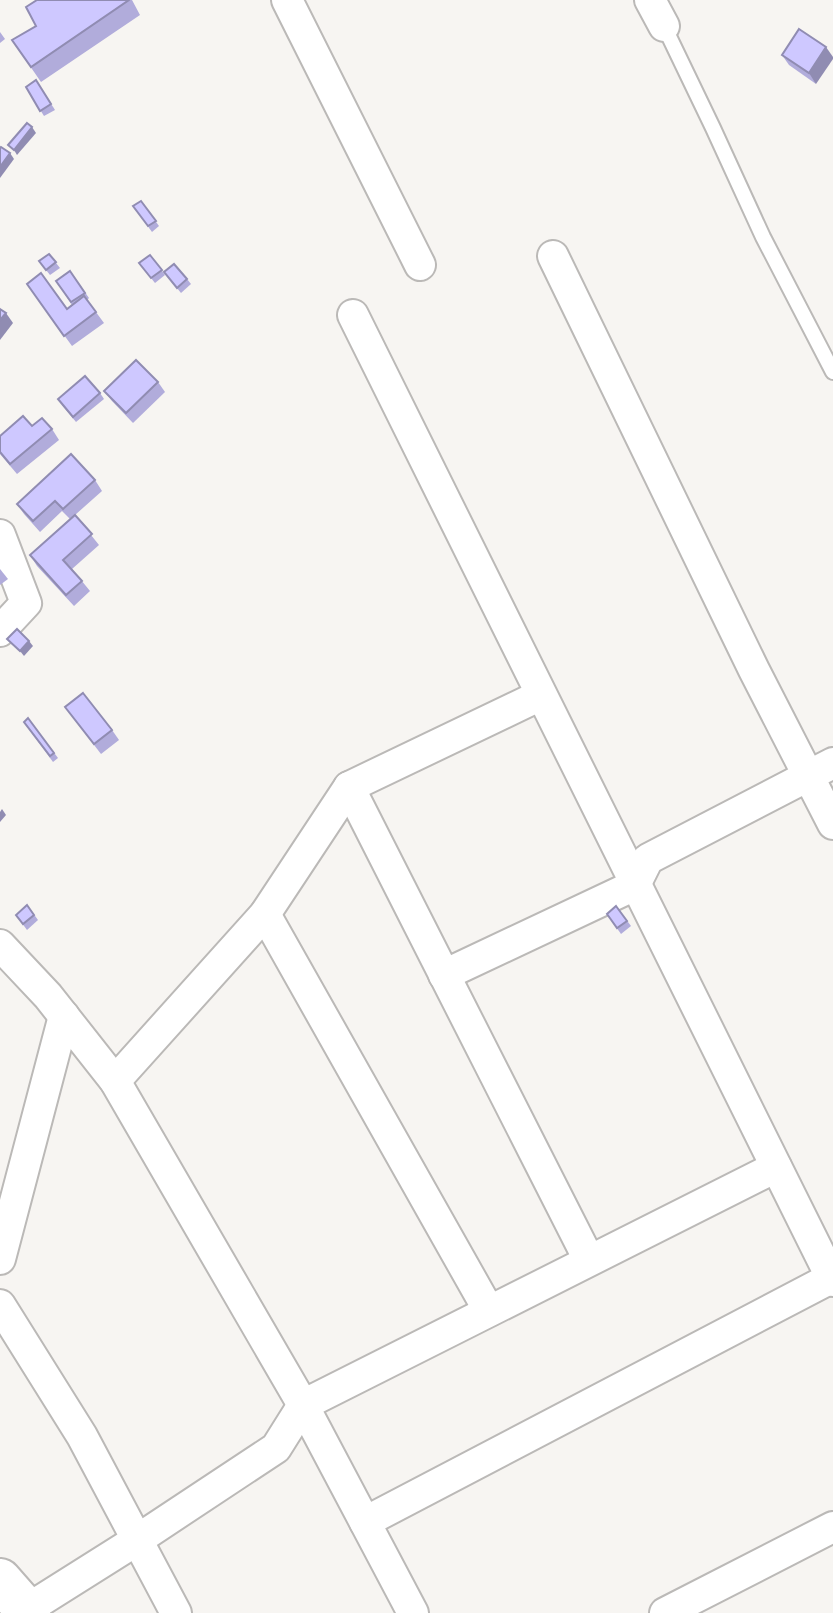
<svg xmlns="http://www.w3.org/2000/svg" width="833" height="1613" font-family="Lato,sans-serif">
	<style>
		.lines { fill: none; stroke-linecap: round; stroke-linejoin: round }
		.lane-casing { stroke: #bbb9b7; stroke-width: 18 }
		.street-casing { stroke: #bbb9b7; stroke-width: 34 }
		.secondary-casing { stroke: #bbb9b7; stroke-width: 46 }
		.lane { stroke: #fff; stroke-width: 14 }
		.street { stroke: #fff; stroke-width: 30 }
		.secondary { stroke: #fff; stroke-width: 42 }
		.wall { fill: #b1acdb }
		.shaded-wall { fill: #908cb2 }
		.building { fill: #cec8ff; stroke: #908cb2; stroke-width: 2 }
	</style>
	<rect width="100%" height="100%" fill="#f7f5f2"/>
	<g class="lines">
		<defs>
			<polyline id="lane" points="664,26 713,128 763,237 833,372"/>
			<g id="street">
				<polyline points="287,0 420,265"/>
				<polyline points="650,0 664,26"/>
				<polyline points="553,256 754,670 833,824"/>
				<polyline points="353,315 833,1281"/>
				<polyline points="0,535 26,603 0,631"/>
				<polyline points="349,787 589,1260"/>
				<polyline points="265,914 489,1311"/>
				<polyline points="0,945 48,996 115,1081 303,1405 413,1613"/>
				<polyline points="444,975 635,885 648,859 833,763"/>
				<polyline points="115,1081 265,914 349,787 541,695"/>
				<polyline points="0,1259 64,1016"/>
				<polyline points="0,1305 82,1436 176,1613"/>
				<polyline points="365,1522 833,1277"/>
				<polyline points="26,1610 137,1540 276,1448 303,1405 776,1167"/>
				<polyline points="665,1613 833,1527"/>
			</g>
			<polyline id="secondary" points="0,1580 29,1613"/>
		</defs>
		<use href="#lane" class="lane-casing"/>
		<use href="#street" class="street-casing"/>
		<use href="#secondary" class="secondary-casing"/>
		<use href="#lane" class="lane"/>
		<use href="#street" class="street"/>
		<use href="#secondary" class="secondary"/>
	</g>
	<g class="wall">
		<polygon points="132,0 140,15 41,82 12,40 36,26 26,7"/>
		<polygon points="799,29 816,84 789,65 782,55"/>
		<polygon points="0,32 5,39 0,43"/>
		<polygon points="36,80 55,110 44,116 26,87"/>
		<polygon points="141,201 159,226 152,232 133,206"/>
		<polygon points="49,254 60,268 50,275 39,261"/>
		<polygon points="150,255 165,275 155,283 139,263"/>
		<polygon points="70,271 89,298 87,300 104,323 72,346 27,284 67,309 72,305 56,281"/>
		<polygon points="164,272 187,279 191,284 181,293"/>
		<polygon points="158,382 165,392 133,423 112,401 104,391"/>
		<polygon points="100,393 104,399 76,422 62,405"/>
		<polygon points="52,429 59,440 17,474 0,454 0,436"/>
		<polygon points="95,480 102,491 75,515 99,545 72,569 90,591 74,606 37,566 30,555 70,519 62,511 40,532 24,514 17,504"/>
		<polygon points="0,569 8,579 0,585"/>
		<polygon points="65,707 112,730 119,740 101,754"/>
		<polygon points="28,718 58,758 53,762 24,722"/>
		<polygon points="27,905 38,920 27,930 16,915"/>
		<polygon points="616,906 631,926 621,934 607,914"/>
	</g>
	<g class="shaded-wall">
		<polygon points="826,47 833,57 833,59 816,84 809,73"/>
		<polygon points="32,127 36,133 17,155 14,150"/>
		<polygon points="10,153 14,159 0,178 0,167"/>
		<polygon points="6,313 13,323 0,340 0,320"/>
		<polygon points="29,641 33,646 24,656 20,651"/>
		<polygon points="2,809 6,815 0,822 0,812"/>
	</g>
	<g class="building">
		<polygon points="37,0 129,0 31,67 12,40 36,26 26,7"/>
		<polygon points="799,29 826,47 809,73 782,55"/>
		<polygon points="36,80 51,104 40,111 26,87"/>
		<polygon points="27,123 32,127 14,150 8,145"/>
		<polygon points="1,147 10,153 0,167 0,148"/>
		<polygon points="141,201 156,221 148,226 133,206"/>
		<polygon points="49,254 56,262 46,270 39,261"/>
		<polygon points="150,255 162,270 151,278 139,263"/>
		<polygon points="174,264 187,279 177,288 164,272"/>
		<polygon points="70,271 85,293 71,302 56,281"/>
		<polygon points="41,273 67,309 84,296 96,312 64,336 27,284"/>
		<polygon points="0,309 6,313 0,320"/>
		<polygon points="136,360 158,382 126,413 104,391"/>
		<polygon points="85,376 100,393 73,417 58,399"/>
		<polygon points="23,416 32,426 42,418 52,429 10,464 0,452 0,436"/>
		<polygon points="71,454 95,480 63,509 55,501 33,521 17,504"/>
		<polygon points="75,515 92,534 63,560 82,581 66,595 30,555"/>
		<polygon points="17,629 29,641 20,651 7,639"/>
		<polygon points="83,693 112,730 94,744 65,707"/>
		<polygon points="28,718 54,753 50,756 24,722"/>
		<polygon points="27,905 34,915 23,924 16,915"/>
		<polygon points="616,906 627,921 617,928 607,914"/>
	</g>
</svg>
